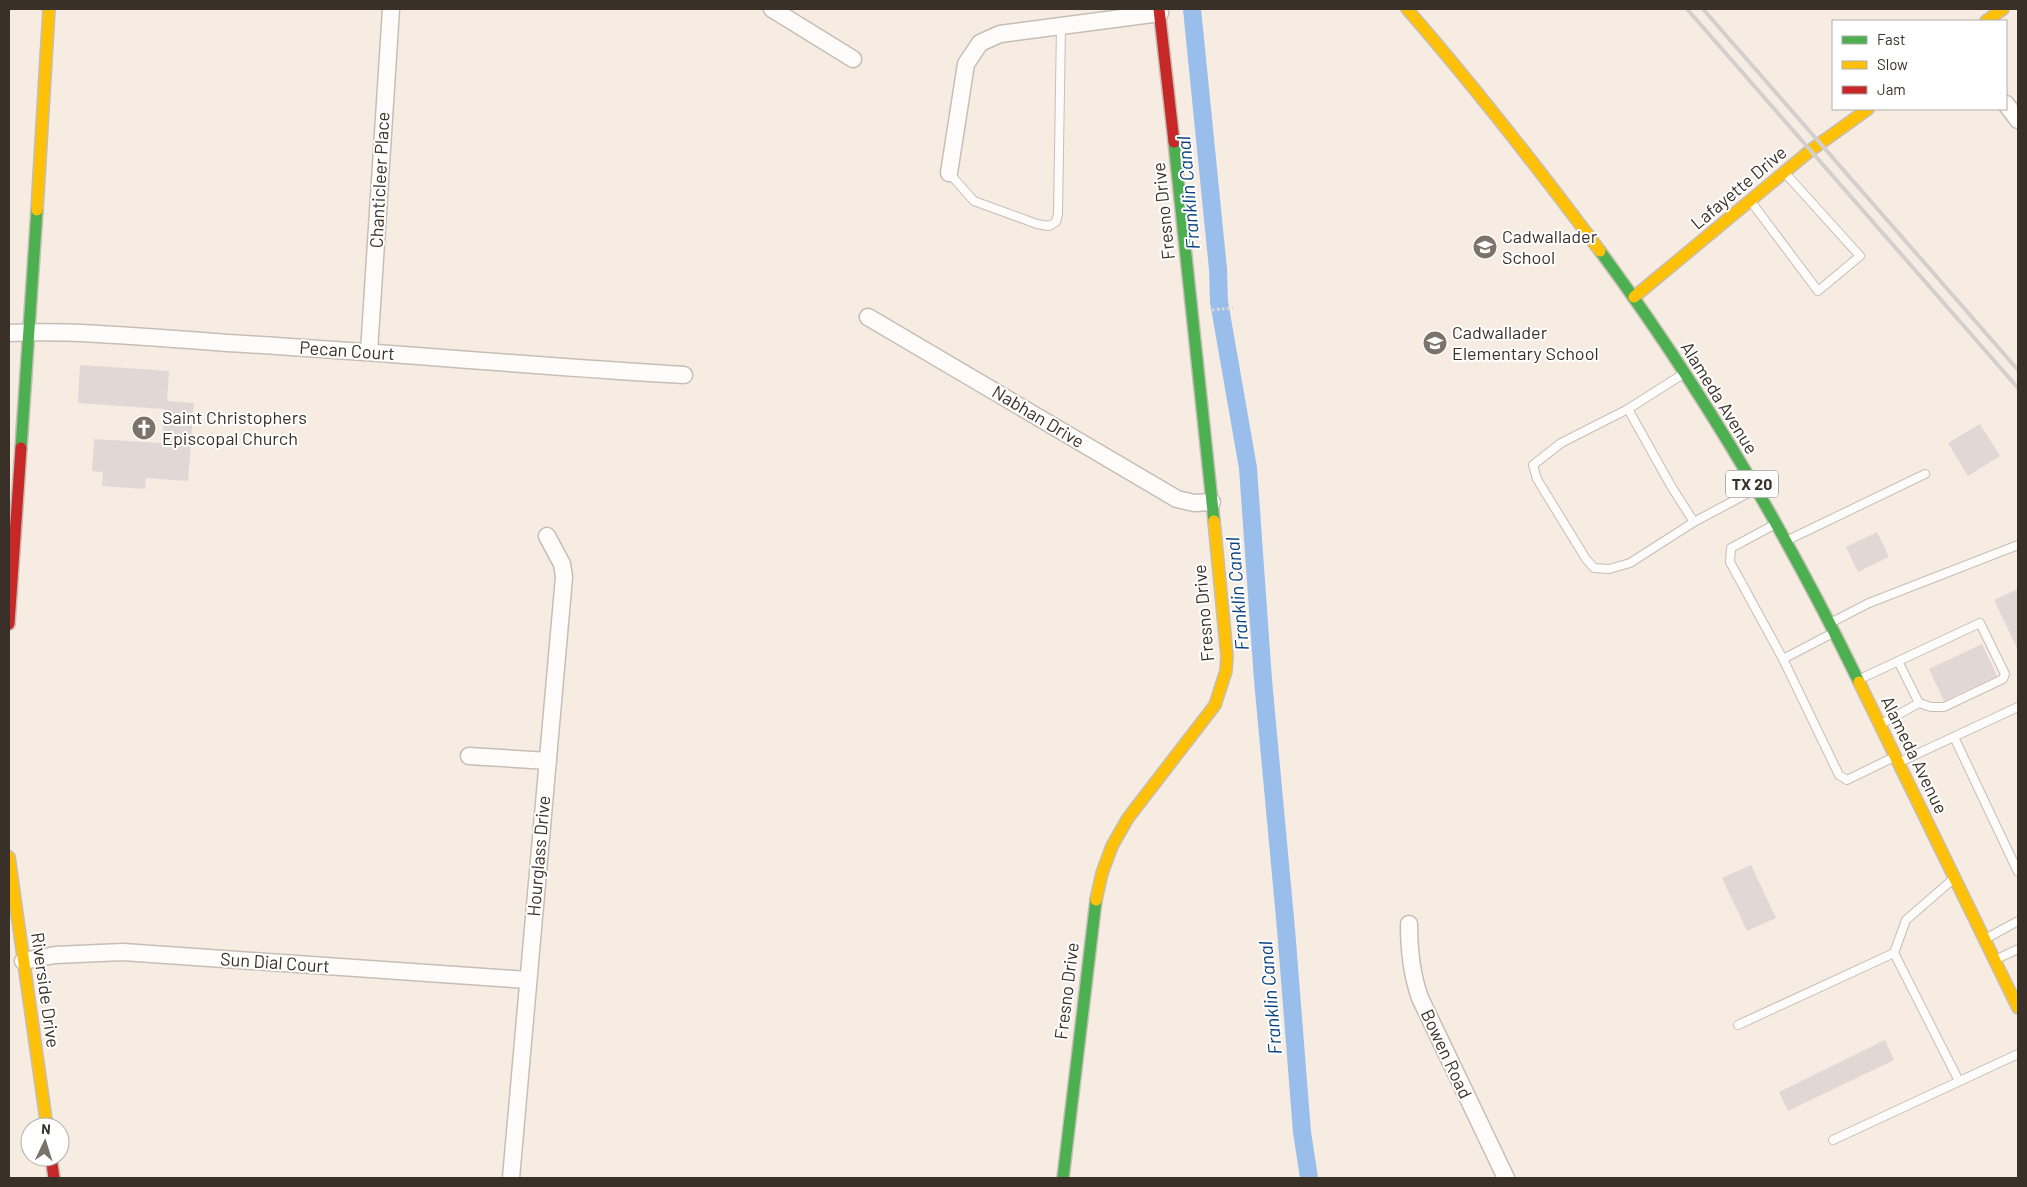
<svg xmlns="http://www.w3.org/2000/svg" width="2027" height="1187" font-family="Barlow,sans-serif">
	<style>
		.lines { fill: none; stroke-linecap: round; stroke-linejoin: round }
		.canal { stroke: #9abeec; stroke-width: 18 }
		.building { fill: #e1d7d5 }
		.lane-casing { stroke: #c6beb5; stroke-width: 10 }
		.street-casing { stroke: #c6beb5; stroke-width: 19 }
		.fast-casing { stroke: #c6beb5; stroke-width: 14 }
		.slow-casing { stroke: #c6beb5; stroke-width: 14 }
		.jam-casing { stroke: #c6beb5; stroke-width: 14 }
		.path { stroke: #dcd8d6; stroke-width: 3; stroke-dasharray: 2.5 2.5; stroke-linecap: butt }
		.lane { stroke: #fefcfb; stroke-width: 8 }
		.street { stroke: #fefcfb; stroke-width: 16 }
		.fast { stroke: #4caf50; stroke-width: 11 }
		.slow { stroke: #ffc107; stroke-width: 11 }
		.jam { stroke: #c62828; stroke-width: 11 }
		.rail { stroke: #d2cfcc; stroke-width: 4 }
		.labels { text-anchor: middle; stroke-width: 4; stroke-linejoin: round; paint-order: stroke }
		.shield { fill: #fff; stroke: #746f68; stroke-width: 1 }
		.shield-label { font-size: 16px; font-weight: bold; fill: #393128 }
		.street-label { font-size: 18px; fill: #393128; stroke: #fff }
		.poi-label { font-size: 18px; fill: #393128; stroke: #fff; text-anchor: start }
		.water-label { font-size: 19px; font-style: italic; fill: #094281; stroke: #fff }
	</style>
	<rect width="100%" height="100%" fill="#f6ece2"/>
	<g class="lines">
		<polyline class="canal" points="1192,9 1218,269 1219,302 1248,468 1263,680 1286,929 1302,1132 1309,1178"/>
	</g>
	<g class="building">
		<polygon points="80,365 169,371 167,401 194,403 188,481 146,478 145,489 102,486 103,472 92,471 94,439 162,443 164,409 78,403"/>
		<polygon points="1980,424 2000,456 1968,476 1948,443"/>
		<polygon points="1877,532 1889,557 1858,572 1846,547"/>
		<polygon points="2018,589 2018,650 1994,600"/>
		<polygon points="1982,644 1997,676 1944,701 1929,669"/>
		<polygon points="1751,865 1776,918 1747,931 1722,878"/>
		<polygon points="1885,1040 1894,1060 1788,1111 1779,1092"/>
	</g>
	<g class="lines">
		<defs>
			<g id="lane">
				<polyline points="949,173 974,201 1037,224 1049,226 1056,222 1058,214 1061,26"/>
				<polyline points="1752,203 1818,291 1860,256 1785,173"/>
				<polyline points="1680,376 1628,409 1561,443 1533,465 1537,479 1586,559 1594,568 1609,569 1630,563 1694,522 1752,491"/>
				<polyline points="1628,409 1671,486 1694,522"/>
				<polyline points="1772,526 1731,548 1730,562 1783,659 1831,634"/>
				<polyline points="1788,540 1925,474"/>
				<polyline points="1834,621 1869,603 2018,545"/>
				<polyline points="1783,659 1839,775 1847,780 1892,758"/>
				<polyline points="1862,678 1980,623 2005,674 2003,679 1944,707 1931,707 1919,703"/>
				<polyline points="1883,723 1919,703 1898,661"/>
				<polyline points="1954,737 2018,872"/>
				<polyline points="1902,761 2018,707"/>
				<polyline points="1987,938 2018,921"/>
				<polyline points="1894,953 1959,1081"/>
				<polyline points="1997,959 2018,949"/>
				<polyline points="1738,1025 1894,953 1906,920 1951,881"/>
				<polyline points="1833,1140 2018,1054"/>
			</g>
			<g id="street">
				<polyline points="772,9 853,59"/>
				<polyline points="2006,104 2018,120"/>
				<polyline points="949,173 966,64 980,43 1000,34 1160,13"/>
				<polyline points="868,317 1177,499 1194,503 1212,502"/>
				<path d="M9 333C81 330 155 338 228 343 380 352 532 366 684 375"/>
				<polyline points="369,352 391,9"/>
				<polyline points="469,756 548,761"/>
				<path d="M1409 924C1409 950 1411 973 1420 998L1506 1178"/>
				<polyline points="23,961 55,955 123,952 528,980"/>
				<polyline points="511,1178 564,577 562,564 547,536"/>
			</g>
			<g id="fast">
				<polyline points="1174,142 1214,521"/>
				<path d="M1600 251C1699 385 1786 532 1859 682"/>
				<polyline points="21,448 37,210"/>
				<polyline points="1063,1178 1096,900"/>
			</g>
			<g id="slow">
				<path d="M1407 9C1475 87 1538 168 1600 251"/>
				<polyline points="1986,21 2003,9"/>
				<polyline points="37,210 49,9"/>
				<polyline points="1634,297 1811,150 1868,109"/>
				<polyline points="1859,682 2018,1008"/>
				<polyline points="9,857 47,1127"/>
				<polyline points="1096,900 1102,873 1112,846 1128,818 1215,705 1226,671 1227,656 1214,521"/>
			</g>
			<g id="jam">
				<polyline points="1159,9 1174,142"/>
				<polyline points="9,624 21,448"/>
				<polyline points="51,1157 54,1178"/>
			</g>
		</defs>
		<use href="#lane" class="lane-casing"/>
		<use href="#street" class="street-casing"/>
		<use href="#fast" class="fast-casing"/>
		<use href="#slow" class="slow-casing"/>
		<use href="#jam" class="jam-casing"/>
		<polyline class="path" points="1212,310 1233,308"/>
		<use href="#lane" class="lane"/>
		<use href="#street" class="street"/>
		<use href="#fast" class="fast"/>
		<use href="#slow" class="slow"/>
		<use href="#jam" class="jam"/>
		<g class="rail">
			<polyline points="1687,9 2018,388"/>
			<polyline points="1703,9 2018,370"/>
		</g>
	</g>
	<defs>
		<symbol id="school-disc" viewBox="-11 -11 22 22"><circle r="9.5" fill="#7b7269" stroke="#fff"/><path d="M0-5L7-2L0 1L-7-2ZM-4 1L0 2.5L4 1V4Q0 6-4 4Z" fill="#fff"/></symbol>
		<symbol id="church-disc" viewBox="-11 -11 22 22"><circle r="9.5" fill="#7b7269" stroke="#fff"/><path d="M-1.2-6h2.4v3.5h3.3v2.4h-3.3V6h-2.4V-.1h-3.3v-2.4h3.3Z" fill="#fff"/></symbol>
	</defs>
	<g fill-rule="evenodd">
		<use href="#school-disc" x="1471" y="233" width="28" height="28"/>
		<use href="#school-disc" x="1421" y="329" width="28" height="28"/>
		<use href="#church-disc" x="130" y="414" width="28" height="28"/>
	</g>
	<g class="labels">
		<rect class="shield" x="1726" y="470.5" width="52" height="27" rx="4"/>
		<g class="shield-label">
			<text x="1752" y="490">TX 20</text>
		</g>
		<g class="street-label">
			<text transform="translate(380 180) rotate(-87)" y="6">Chanticleer Place</text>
			<text transform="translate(1739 188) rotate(-40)" y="6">Lafayette Drive</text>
			<text transform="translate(1164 211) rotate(-96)" y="6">Fresno Drive</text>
			<text transform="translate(347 351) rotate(4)" y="6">Pecan Court</text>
			<text transform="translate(1719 398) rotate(58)" y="6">Alameda Avenue</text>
			<text transform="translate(1038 417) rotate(31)" y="6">Nabhan Drive</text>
			<text transform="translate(1204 613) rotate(-95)" y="6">Fresno Drive</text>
			<text transform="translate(1914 755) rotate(64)" y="6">Alameda Avenue</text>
			<text transform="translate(539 856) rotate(-85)" y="6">Hourglass Drive</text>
			<text transform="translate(275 963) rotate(4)" y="6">Sun Dial Court</text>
			<text transform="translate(45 990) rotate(82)" y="6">Riverside Drive</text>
			<text transform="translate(1067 991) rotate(-83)" y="6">Fresno Drive</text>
			<text transform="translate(1446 1054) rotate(65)" y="6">Bowen Road</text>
		</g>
		<g class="poi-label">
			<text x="1502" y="243">Cadwallader<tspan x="1502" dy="21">School</tspan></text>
			<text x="1452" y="339">Cadwallader<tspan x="1452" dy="21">Elementary School</tspan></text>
			<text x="162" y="424">Saint Christophers<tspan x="162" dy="21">Episcopal Church</tspan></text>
		</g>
		<g class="water-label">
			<text transform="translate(1188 193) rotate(-95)" y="7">Franklin Canal</text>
			<text transform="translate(1237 594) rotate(-95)" y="7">Franklin Canal</text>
			<text transform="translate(1270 998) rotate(-95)" y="7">Franklin Canal</text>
		</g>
	</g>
	<rect width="2027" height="1187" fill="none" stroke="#393128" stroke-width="20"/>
	<rect x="1832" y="20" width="175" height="90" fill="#ffffff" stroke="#b0ada9"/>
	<rect x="1842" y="36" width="25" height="8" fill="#4caf50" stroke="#b0ada9"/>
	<text x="1877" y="45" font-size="15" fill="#393128">Fast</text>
	<rect x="1842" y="61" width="25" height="8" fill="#ffc107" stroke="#b0ada9"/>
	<text x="1877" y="70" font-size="15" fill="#393128">Slow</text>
	<rect x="1842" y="86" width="25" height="8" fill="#c62828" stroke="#b0ada9"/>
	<text x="1877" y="95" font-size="15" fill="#393128">Jam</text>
	<g transform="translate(45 1142) rotate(4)"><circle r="24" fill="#ffffff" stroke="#b0ada9"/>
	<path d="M0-4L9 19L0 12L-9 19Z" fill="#7b7269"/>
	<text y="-8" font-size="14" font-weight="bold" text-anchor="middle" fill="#393128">N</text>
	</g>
</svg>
